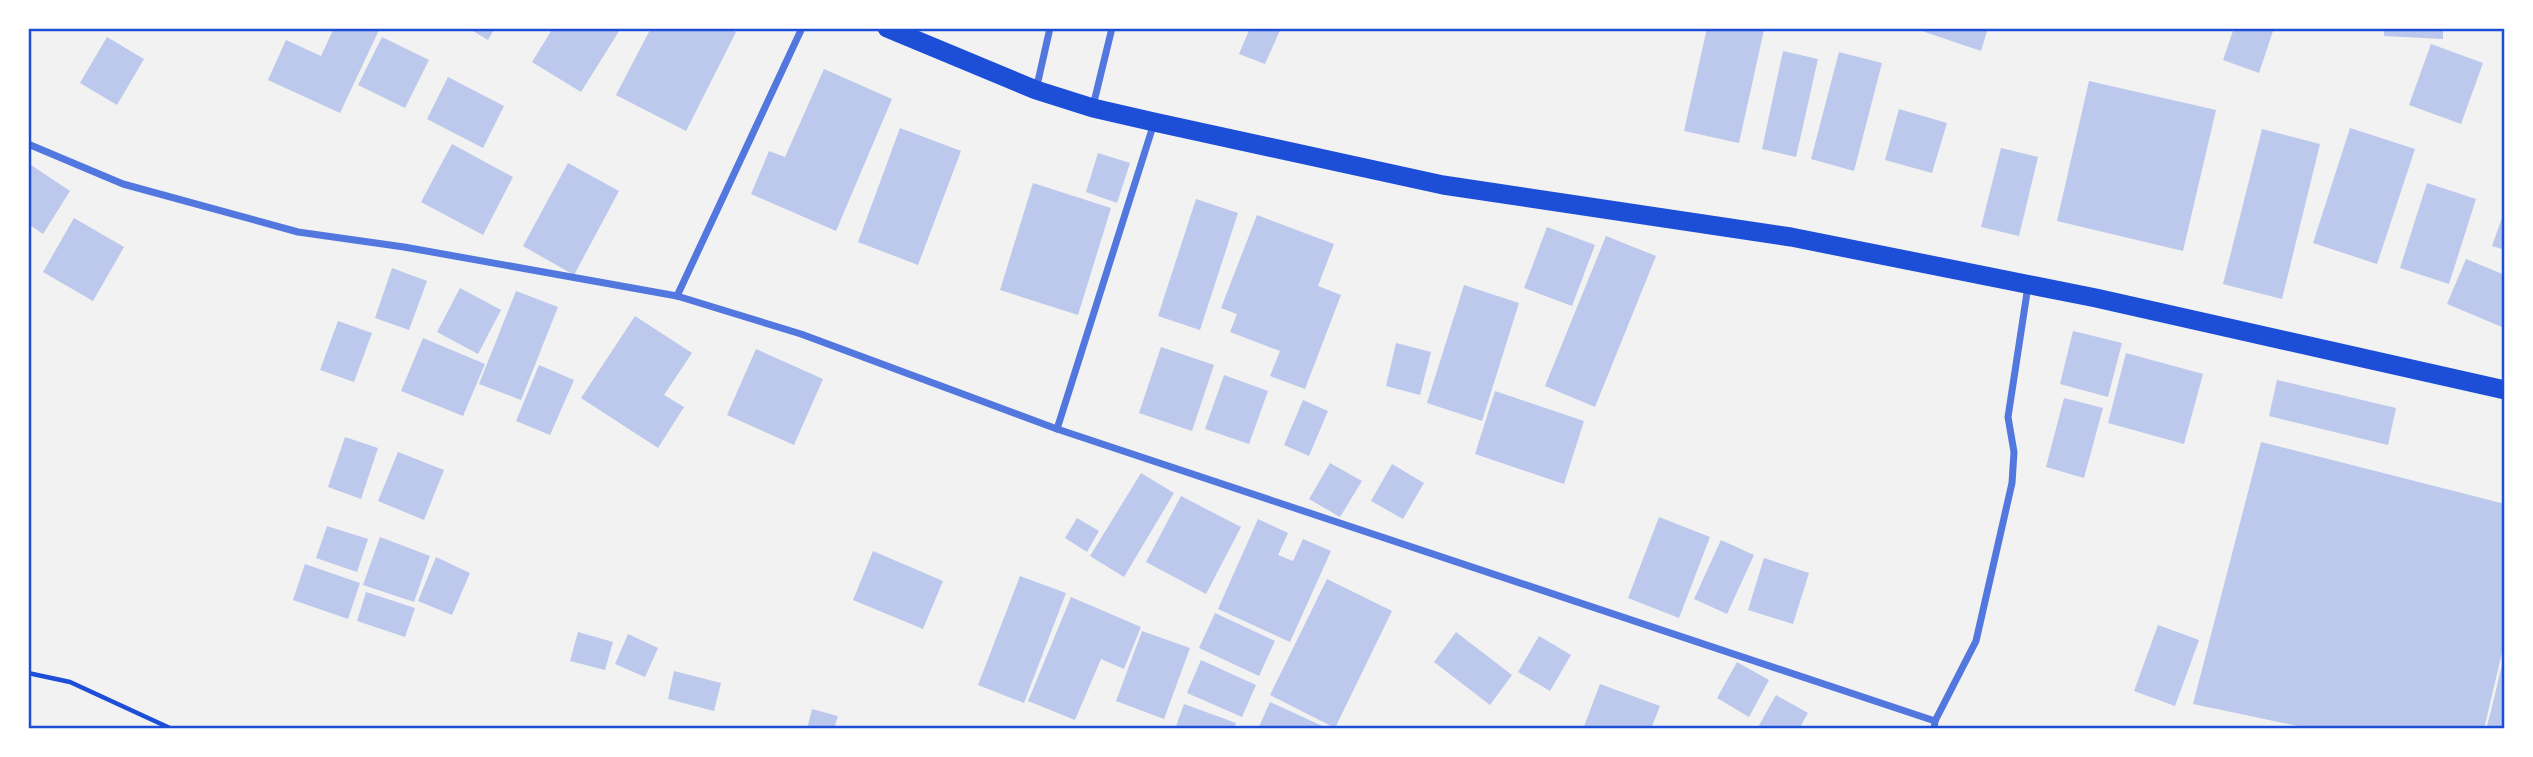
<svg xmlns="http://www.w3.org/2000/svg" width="2533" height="757" font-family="'DejaVu Sans',sans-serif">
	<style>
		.building { fill: #bdc9ec }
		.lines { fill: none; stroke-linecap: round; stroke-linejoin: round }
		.path { stroke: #1d4ed8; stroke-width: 4.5 }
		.minor { stroke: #5277de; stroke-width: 7 }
		.trunk { stroke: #1d4ed8; stroke-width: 19 }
		.neatline { fill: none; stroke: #1d4ed8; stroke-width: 2.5 }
	</style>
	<rect width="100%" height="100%" fill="#f2f2f2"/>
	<g class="building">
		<polygon points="334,28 380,28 340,113 268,80 286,40 321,56"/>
		<polygon points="468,28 495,28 488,40"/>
		<polygon points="553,28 621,28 581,92 532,62"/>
		<polygon points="651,28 729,28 736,32 686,131 616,95"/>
		<polygon points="1250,28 1281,28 1265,64 1239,54"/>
		<polygon points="1707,28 1764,30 1739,143 1684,131"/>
		<polygon points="1913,28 1988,28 1981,51"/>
		<polygon points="2234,28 2274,28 2259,73 2223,60"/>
		<polygon points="2384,28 2443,28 2443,39 2384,36"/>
		<polygon points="107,37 144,59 117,105 80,83"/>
		<polygon points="382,37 429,60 405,108 358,85"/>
		<polygon points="2431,44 2483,63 2461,124 2409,105"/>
		<polygon points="1783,51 1818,59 1796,157 1762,149"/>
		<polygon points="1839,52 1882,63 1854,171 1811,159"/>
		<polygon points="824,69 892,99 836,231 751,194 769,151 785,157"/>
		<polygon points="448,77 504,106 483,148 427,119"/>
		<polygon points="2089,81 2216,110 2183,251 2057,221"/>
		<polygon points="1899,109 1947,123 1932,173 1885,160"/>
		<polygon points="900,128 961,151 918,265 858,242"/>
		<polygon points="2350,128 2415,149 2377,264 2313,243"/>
		<polygon points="2262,129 2320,144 2282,299 2223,284"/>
		<polygon points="452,144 513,177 483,235 421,202"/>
		<polygon points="2001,148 2038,157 2019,236 1981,227"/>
		<polygon points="1098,153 1130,163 1117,203 1086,192"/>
		<polygon points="28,163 70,191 43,234 28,224"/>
		<polygon points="568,163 619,191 574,275 523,246"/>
		<polygon points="1033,183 1111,208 1078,315 1000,290"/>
		<polygon points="2427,183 2476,199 2449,284 2400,268"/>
		<polygon points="1196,199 1238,213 1200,330 1158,316"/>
		<polygon points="2505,209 2505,250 2492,246"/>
		<polygon points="1257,215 1334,244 1318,286 1341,295 1305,389 1270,376 1280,351 1230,332 1237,314 1221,308"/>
		<polygon points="74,218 124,247 93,301 43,272"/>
		<polygon points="1547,227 1595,245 1572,306 1524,288"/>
		<polygon points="1606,236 1656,256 1595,407 1545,386"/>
		<polygon points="2466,259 2505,275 2505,320 2502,327 2447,304"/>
		<polygon points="392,268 427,281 409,330 375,318"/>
		<polygon points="1464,285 1519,303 1482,421 1427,403"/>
		<polygon points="460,288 501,310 478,354 437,332"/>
		<polygon points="516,291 558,307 521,400 479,384"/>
		<polygon points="635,316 692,353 664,395 684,407 658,448 581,398"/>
		<polygon points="338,321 372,333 354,382 320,370"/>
		<polygon points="2073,331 2122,343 2108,397 2060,384"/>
		<polygon points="423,338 485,364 463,416 401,391"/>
		<polygon points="1396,343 1431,352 1420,395 1386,386"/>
		<polygon points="1161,347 1214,365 1192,431 1139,413"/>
		<polygon points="756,349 823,379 794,445 727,415"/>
		<polygon points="2126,353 2203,374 2184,444 2108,423"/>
		<polygon points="539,365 574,380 550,435 516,421"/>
		<polygon points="1224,375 1268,391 1249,444 1205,429"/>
		<polygon points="2277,380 2396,408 2388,445 2269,416"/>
		<polygon points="1495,391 1584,421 1564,484 1475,454"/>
		<polygon points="2064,398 2103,408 2084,478 2046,467"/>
		<polygon points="1303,400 1328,411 1309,456 1284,445"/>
		<polygon points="345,437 378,448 361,499 328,487"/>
		<polygon points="2261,442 2505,504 2505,640 2484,729 2312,729 2193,704"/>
		<polygon points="398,452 444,470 424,520 378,501"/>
		<polygon points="1330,463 1362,481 1340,517 1309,499"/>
		<polygon points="1392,464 1424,483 1403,519 1371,501"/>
		<polygon points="1141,473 1174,493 1124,577 1090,556"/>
		<polygon points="1181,496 1241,527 1206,594 1146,562"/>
		<polygon points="1659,517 1710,537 1679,618 1628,598"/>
		<polygon points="1077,518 1099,531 1087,552 1065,538"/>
		<polygon points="1258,519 1288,533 1278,555 1293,561 1303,539 1331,551 1290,642 1218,609"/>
		<polygon points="327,526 368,539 357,572 316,558"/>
		<polygon points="380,537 430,556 414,602 363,585"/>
		<polygon points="1721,540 1754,555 1727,614 1694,599"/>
		<polygon points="873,551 943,581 923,629 853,600"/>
		<polygon points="436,557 470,573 452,615 418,601"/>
		<polygon points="1764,558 1809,573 1793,624 1748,610"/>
		<polygon points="305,564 360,583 348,619 293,600"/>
		<polygon points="1020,576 1066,593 1024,703 978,685"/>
		<polygon points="1327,579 1392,611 1335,728 1270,695"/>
		<polygon points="366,592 415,608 405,637 357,621"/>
		<polygon points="1071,597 1141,627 1124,669 1101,659 1075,720 1028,701"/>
		<polygon points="1215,613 1275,641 1259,676 1199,648"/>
		<polygon points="2158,625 2199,640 2175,706 2134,691"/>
		<polygon points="1142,631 1190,648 1164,719 1116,701"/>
		<polygon points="578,632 613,642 605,670 570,661"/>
		<polygon points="1456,632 1512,675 1490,705 1434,662"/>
		<polygon points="628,634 658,648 645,677 615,664"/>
		<polygon points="1539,636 1571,655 1550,691 1518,672"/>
		<polygon points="2504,656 2505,729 2486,729 2490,715"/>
		<polygon points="1201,660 1256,685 1242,717 1187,693"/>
		<polygon points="1737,662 1769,680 1749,717 1717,698"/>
		<polygon points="674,671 721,683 714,711 668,699"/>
		<polygon points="1600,684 1660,706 1651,729 1583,729"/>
		<polygon points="1776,695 1808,713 1799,729 1757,729"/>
		<polygon points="1270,702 1329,729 1258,729"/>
		<polygon points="1184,704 1236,723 1234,729 1175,729"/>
		<polygon points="812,709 838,716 834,729 807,729"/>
	</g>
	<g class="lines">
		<polyline class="path" points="28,673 70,682 172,729"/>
		<g class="minor">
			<polyline points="1036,90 1050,28"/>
			<polyline points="1093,106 1112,28"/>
			<polyline points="28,144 123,184 298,232 404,247 677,296 801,334 1057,429 1935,721 1934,729"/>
			<polyline points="677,296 802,28"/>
			<polyline points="1057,429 1154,123"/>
			<polyline points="1935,721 1976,641 2012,483 2014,452 2008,417 2028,286"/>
		</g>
		<polyline class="trunk" points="887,28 1036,90 1093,108 1154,122 1443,185 1791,237 2096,298 2505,390"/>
	</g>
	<rect width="2533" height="757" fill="none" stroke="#ffffff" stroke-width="60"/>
	<rect x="30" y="30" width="2473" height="697" class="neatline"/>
</svg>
